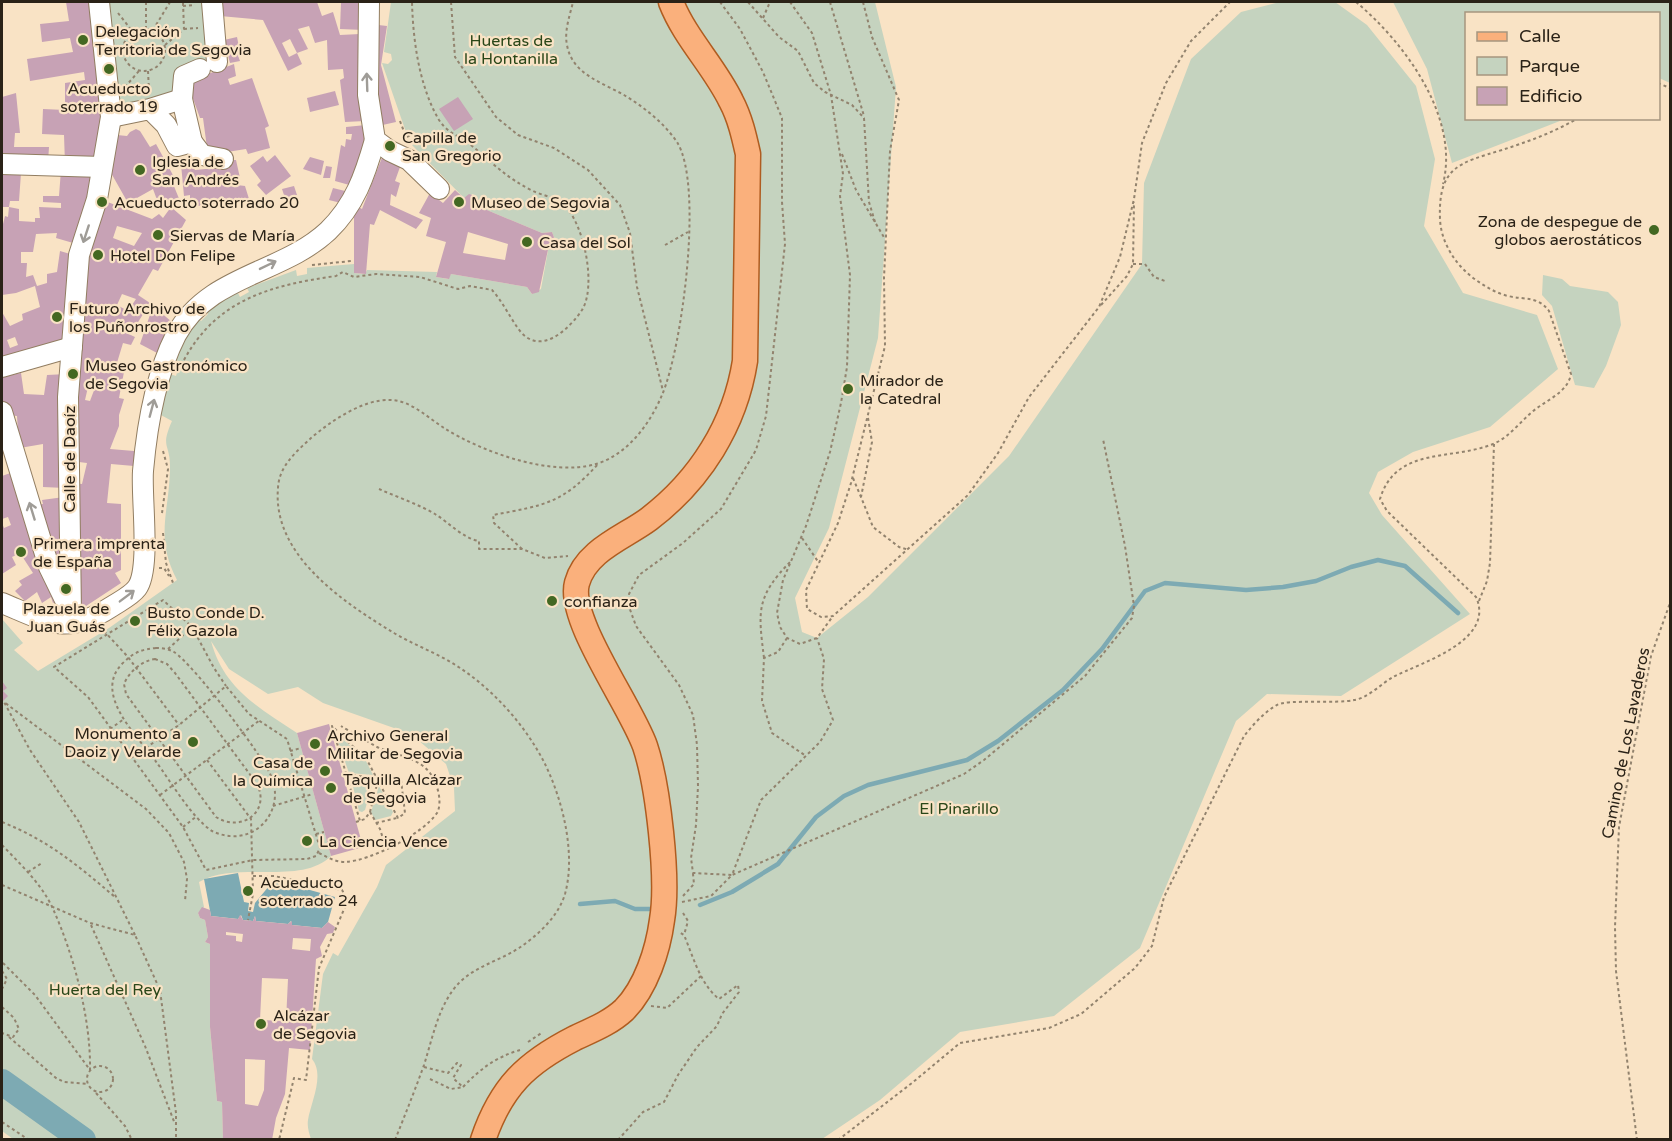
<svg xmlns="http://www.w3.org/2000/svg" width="1672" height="1141" font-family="'Varela Round',sans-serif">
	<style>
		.green { fill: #c5d3bf }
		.water { fill: #7daab3 }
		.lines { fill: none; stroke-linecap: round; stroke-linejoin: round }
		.stream { stroke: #7daab3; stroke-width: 4.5 }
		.river { stroke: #7daab3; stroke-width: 26 }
		.building { fill: #c7a2b5; fill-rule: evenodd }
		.minor-casing { stroke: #917d61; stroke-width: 22 }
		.major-casing { stroke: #af5c20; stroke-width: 27 }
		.path { stroke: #92836e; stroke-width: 2; stroke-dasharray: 3 3; stroke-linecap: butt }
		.minor { stroke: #fff; stroke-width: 20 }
		.major { stroke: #fab07c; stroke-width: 24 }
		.oneway { stroke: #9f9c97 }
		.poi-dot { fill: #436822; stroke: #f9e3c5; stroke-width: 2 }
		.labels { text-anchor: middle; stroke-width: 4.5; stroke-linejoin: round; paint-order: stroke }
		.poi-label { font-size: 16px; fill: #2a2217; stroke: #f9e3c5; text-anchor: start }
		.park-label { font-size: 16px; fill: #294618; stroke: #f9e3c5 }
		.street-label { font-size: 16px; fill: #2a2217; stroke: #f9e3c5 }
	</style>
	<rect width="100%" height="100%" fill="#f9e3c5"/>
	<g class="green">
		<polygon points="109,2 209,2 212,59 179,72 178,96 118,108"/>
		<path d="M391 2H875L896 87 878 338 829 528 795 598 802 632 817 638 868 597 1009 456 1142 264 1144 183 1191 59 1241 12 1280 2H1335L1367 25 1416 86 1435 159 1424 226 1463 293 1537 315 1558 369 1490 427 1413 452 1378 472 1369 493 1382 515 1470 614 1341 696 1267 694 1236 721 1140 948 1054 1016 960 1032 880 1100 822 1139H311C309 1133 307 1126 308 1120 311 1102 325 1075 312 1059L323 974 333 953 338 956 377 887 386 865 455 811 454 788 446 764 411 734 323 703 298 687 268 694 229 669 211 641C224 689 258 707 297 733L331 856C301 886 236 860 199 882L204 907 198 913 200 918 205 920 208 937 205 942 210 944V1027L217 1101 222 1102 223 1139H13L2 1131V619L23 643 14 650 38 671 109 628 177 580C154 536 170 511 170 466 170 443 160 448 172 421L159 414 170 374 176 376 179 366 173 363 196 316 201 321 208 314 205 307 237 291 240 297 249 292 247 288 296 270 297 276 307 274V268L354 264V273L365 274 367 270 437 272 436 277 448 279 451 274 527 287 532 294 541 289 549 245 555 240 552 232 542 233 475 205 477 199 473 194 464 198 412 145 420 141 415 132 407 135 382 63 388 64 392 60 391 54 384 52Z"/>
		<polygon points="1393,2 1670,2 1670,83 1659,78 1658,14 1466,14 1466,118 1565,119 1452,163 1427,69"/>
		<polygon points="1543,275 1562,279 1570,286 1608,292 1618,302 1621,325 1606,366 1594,388 1575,385 1552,306 1542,295"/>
		<polygon points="334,730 366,761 373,775 349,773"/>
		<polygon points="351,778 371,780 373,782 365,810 362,812 359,811"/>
		<polygon points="379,786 393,812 391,816 375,820 371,812"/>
	</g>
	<polygon class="water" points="238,873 244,902 249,903 248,911 253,912 255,903 274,880 335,897 328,922 322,928 292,925 291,921 288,924 256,921 255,916 253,921 243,920 241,915 238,919 211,916 204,879"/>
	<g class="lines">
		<g class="stream">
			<polyline points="580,904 615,901 635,909 650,909"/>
			<polyline points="700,905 732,892 778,864 816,817 844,796 868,785 967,760 998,741 1063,690 1102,649 1145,591 1165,583 1246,590 1283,587 1316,581 1351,567 1378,560 1405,566 1458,613"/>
		</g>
		<polyline class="river" points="2,1082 83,1140"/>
	</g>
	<g class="building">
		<polygon points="66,2 90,2 103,123 100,165 65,164 64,135 42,134 43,109 65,110 65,83 85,80 84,72 30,81 27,59 73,52 70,38 42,42 40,24 69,21"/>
		<polygon points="218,2 317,2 322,16 333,12 340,35 360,34 365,121 345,122 340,80 344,78 343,69 328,70 327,40 315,43 309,26 298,29 308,49 297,53 290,39 282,43 289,57 297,53 302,64 288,71 263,20 220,16"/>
		<polygon points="341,2 364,2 364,30 340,29"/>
		<polygon points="370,24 387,26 381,65 396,122 378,126"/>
		<polygon points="237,37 240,52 237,53 240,61 230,63 224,40"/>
		<polygon points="234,64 236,76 228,79 230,85 252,78 269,126 265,128 270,148 248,154 246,149 208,155 203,118 200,118 187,82"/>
		<polygon points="335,91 339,105 310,112 307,98"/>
		<polygon points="16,93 20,133 15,133 14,147 49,147 48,162 2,161 2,97"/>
		<polygon points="458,97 473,119 454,131 439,109"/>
		<polygon points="366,125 364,151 353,186 335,181 341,145 345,147 346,139 351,140 352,134 346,134 346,127"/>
		<polygon points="136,129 140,131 150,147 156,144 174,177 171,179 180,201 160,208 153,189 128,203 106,164 117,135 127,136 130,132"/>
		<polygon points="275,155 291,176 266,195 257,185 261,181 250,166 263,156 267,162"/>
		<polygon points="383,155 400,167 395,181 400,183 396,197 391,194 390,205 423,220 416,229 380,210 374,225 370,224 366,274 354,273 354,217 357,206 362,209"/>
		<polygon points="310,157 324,161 321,175 303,169"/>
		<polygon points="225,160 236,160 240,178 236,179 237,185 245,186 249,199 198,206 197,202 190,203 190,195 184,196 181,164 193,162 195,170 226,167"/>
		<polygon points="326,166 332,167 330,178 323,178"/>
		<path d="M61 170H99L80 245 56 238 57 233 36 234 33 252H21V263H27L26 277 33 275 37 286 47 283V274L57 272 60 251 77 256 69 345 2 363V312L10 326 23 320 22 314 40 307 35 286 16 293 2 295V228L5 216 8 217 9 207 19 209V221L35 222V218H40L39 207 61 208V203L43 202V196H59ZM15 337 18 345 10 348 7 340Z"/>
		<polygon points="2,172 21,173 19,201 10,201 9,207 2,207"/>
		<polygon points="294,186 297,195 285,198 282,189"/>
		<polygon points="333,188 349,192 341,203 329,200"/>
		<path d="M455 190 464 198 469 194 475 196V205L542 233 552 232 555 240 549 245 539 292 532 294 527 287 451 274 449 279 436 277 446 242 426 236 431 218 419 213 430 193 443 203ZM468 232 508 244 505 260 463 253Z"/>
		<path d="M105 201 152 219 159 214 163 218 171 207 186 220 158 271 153 269 138 295 150 303 135 327 127 323 122 331 135 337 131 345 123 343 116 366 109 363 108 367 124 372 119 398 124 399 119 415V426L110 449 134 451V466L111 464 107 503 121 504V570L115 573 121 583 83 608 75 588 71 483 82 484 87 463 71 461 81 278ZM117 226 142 233 134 246 113 238ZM122 294 136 299 128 311 117 305ZM92 383 96 385 90 401 85 400 88 387 91 388Z"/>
		<polygon points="153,306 172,322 159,354 140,344"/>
		<polygon points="21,373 24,394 44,395 47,375 67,374 65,488 43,487 43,444 14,449 18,433 17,416 6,415 2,399 2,377"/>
		<polygon points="16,471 61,600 53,603 51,597 42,603 37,592 25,601 15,591 22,585 19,581 33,573 20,553 12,557 16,565 2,574 2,523 4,528 11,525 8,517 2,519 2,476"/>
		<polygon points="64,497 66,553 50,556 35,505 43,504 42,500"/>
		<polygon points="2,681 7,688 3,691 8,696 2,702"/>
		<polygon points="329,724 363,847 331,856 297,733"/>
		<path d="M202 907 210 910 211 916 238 919 240 915 243 920 253 921 255 916 256 921 288 924 292 921V925L322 928 328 922 335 927 333 933 327 934 320 947 322 956 316 959 310 1050 289 1048 285 1094 276 1118 272 1140H223L222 1102 217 1101 210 1027V944L205 942 208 937 205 920 200 918 198 913ZM226 932 243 934 242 942 236 941V936L226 935ZM293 938 311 939 310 951 292 949ZM262 978 288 979 286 1021 260 1020ZM245 1059 265 1060 264 1090 258 1106 245 1104Z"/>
	</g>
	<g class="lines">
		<defs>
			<g id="minor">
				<polyline points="212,2 217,62"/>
				<polyline points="369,2 368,95 375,140 390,151 409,160 439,189"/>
				<polyline points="182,99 184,76 200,69"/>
				<polyline points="111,117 150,109 166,125 177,146 192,142 182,99 150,109"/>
				<polyline points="192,142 202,155 223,159"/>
				<polyline points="2,164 102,167"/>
				<polyline points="2,367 72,347"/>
				<polyline points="2,412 49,567 69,608"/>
				<path d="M2 603C48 622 66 636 111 607 120 601 131 596 137 588 151 569 141 497 143 471 147 425 155 376 176 335 208 275 282 274 328 231 355 205 365 175 375 140"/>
				<polyline points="71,612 68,397 79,255 97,199 111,117 99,2"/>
			</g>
			<path id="major" d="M483 1140C501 1087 526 1063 575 1038 592 1030 610 1023 624 1010 646 988 658 950 662 920 669 879 658 785 645 746 631 706 567 619 577 583 586 550 625 537 649 519 700 480 735 425 745 361L748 154C744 136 740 118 731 101 714 66 685 38 671 2"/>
		</defs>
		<use href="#minor" class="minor-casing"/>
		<use href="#major" class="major-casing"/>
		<g class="path">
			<polyline points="146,2 146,29"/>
			<polyline points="451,2 455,57 496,117 518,135 554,148 588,170 620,205 630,233 637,287 663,391"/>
			<polyline points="720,2 740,29 763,72 782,118 782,202 785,244 766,416 756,450 721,509 683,543 639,575 629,594 628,604 636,626 679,685 693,715 697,745 698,786 696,825 691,858 693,873 732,875 761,800 820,742 833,720 822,689 824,659 817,638"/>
			<polyline points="748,2 779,37 798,51 814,83 825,92 852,105 864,118 869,202 875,222"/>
			<polyline points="790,2 812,33 831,95 843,174 840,196 850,275 847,367 841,403 830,452 806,526 783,580 777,613 780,627 787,638 800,644 817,638 833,616"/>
			<polyline points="830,2 864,116"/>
			<polyline points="863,2 872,37 899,100 890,151 884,278 885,346 851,483 838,523 806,590 807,609 821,617 833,616 968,495 998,453 1029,397 1099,307 1120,257 1134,199 1142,143 1166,83 1191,41 1230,2"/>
			<path d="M1356 2C1404 42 1460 117 1443 184"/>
			<polyline points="183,6 195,5"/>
			<polyline points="118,13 133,32"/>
			<polyline points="763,18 770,2"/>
			<circle cx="144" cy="50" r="21"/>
			<polyline points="184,29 198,28"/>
			<polyline points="153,30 170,2"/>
			<polyline points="165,45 184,29 183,2"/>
			<polyline points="148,71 149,91"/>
			<polyline points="1658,83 1670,88"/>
			<polyline points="125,87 139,71"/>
			<polyline points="400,121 406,137 409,136 412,142"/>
			<polyline points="842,154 856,190 885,239"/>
			<polyline points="665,245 688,232"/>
			<polyline points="1133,264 1145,264 1154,277 1165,281"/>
			<polyline points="312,265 351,261"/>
			<polyline points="1101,305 1127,276 1133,264 1134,202"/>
			<path d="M184 360C217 299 272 285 336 276L343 272 354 277 376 274 420 277 458 289 470 286 492 290C503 302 510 318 520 331 541 357 570 328 582 310 597 286 584 221 562 203 554 197 541 195 533 191 508 179 491 162 471 145 460 136 448 134 439 120 419 86 413 40 412 2"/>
			<polyline points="868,418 872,442 861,497 873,527 899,547 909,550"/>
			<polyline points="853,478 861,497"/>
			<path d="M379 489C397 497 418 504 435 514 448 522 464 539 479 541V549H522L545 558 568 556"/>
			<polyline points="162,513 168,469 163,451"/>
			<polyline points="163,533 166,563 173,583"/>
			<polyline points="802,538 819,563"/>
			<path d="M522 549 494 523 493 515C545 505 562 504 599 463"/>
			<polyline points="159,568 164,568 169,576"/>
			<polyline points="1479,601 1487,581 1490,563 1494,444"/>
			<polyline points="104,631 128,657 179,725"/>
			<polyline points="787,638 778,652 764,658 762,701 772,733 806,756"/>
			<path d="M156 648C162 648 169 649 174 652 193 664 264 757 272 778 282 804 266 833 238 836 230 837 220 835 212 831 192 818 171 782 157 763 139 737 90 693 124 662 134 652 143 649 156 648Z"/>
			<polyline points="168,649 192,627"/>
			<path d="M764 658C758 610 756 597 791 561"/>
			<path d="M155 659 167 664 175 673 257 784C271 812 241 833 216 817L126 694 124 684C129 672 141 661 155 659Z"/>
			<polyline points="110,729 124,719"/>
			<polyline points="290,751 301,748"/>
			<polyline points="131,758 179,725 226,686 249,714 287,739 320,848 316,856 307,859 253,860 206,870 183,827 88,697 54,667 163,600 192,627 214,668 226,686"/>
			<polyline points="207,760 251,819 253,894 248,920"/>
			<polyline points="347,775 401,780 405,813 398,818 367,760 332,726 360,821"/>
			<polyline points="160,795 260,720"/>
			<polyline points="273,806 313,794"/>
			<polyline points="370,812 378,780"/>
			<path d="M2 822C49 841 76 864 115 897"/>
			<polyline points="356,822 365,819 370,812 380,829 386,848"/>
			<polyline points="376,823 397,818"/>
			<polyline points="183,827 197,816"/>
			<polyline points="316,834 324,832"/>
			<path d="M2 845C20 864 42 884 53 909 74 955 91 1020 90 1070L35 995 2 962"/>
			<path d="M319 853C327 857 335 862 345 862 370 861 423 834 437 813 443 802 437 782 430 773 418 757 395 755 377 747 365 740 353 733 341 726"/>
			<polyline points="28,872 42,863"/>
			<polyline points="253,876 274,876 342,890 348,900 319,968 306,1080 294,1078 279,1140"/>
			<polyline points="2,885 90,923 135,935 160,990 176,1113 176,1140"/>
			<polyline points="683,896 694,884 693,874"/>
			<polyline points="682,902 711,896 732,875 964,774 984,760 1085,676 1132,618 1134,606 1125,546 1103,439"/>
			<polyline points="683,913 688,921 684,935"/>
			<polyline points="91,925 145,1046 175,1124"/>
			<polyline points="135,935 79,822 30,750 4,702 146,809 169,833 184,862 187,879 185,901"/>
			<polyline points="2,971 7,979 2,989"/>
			<polyline points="651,1006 667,1008 701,976"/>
			<polyline points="2,1007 14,1018 19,1029 13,1037 2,1033"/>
			<polyline points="9,1037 56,1078 64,1082 88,1084"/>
			<polyline points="528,1042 543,1032"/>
			<circle cx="100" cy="1079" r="13"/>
			<polyline points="424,1067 448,1073 457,1063 461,1065 453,1078 463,1087"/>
			<polyline points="430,1079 451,1089 463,1087"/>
			<path d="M463 1087C480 1069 496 1057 520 1050"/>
			<polyline points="96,1093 125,1126 132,1140"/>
			<polyline points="2,1122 29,1140"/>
			<path d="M395 1140C405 1115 415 1090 424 1065 432 1040 437 1012 453 990 470 967 496 963 519 948 538 935 558 917 565 894 576 854 563 801 545 764 526 726 493 689 457 666 437 653 414 645 394 633 343 602 272 555 278 488 279 466 296 452 311 438 331 421 363 399 390 400 410 400 427 417 444 428 482 452 551 477 596 464 627 455 650 424 662 395 682 349 704 185 677 142 664 123 644 107 624 95 601 82 572 74 567 45 564 31 570 15 573 2"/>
			<path d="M618 1140 643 1112 664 1102 678 1075 697 1047 717 1026 722 1014 739 992 738 985 719 999C700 984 693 956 684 935L679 932"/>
			<path d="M838 1140 912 1083 960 1043 1049 1028 1081 1014 1135 968 1152 946 1164 897 1244 736C1253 725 1264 712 1277 705 1287 699 1337 704 1354 700 1368 698 1381 684 1393 677 1420 663 1496 641 1476 597L1387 511 1380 499C1396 446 1451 461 1493 444 1511 437 1524 416 1540 406 1553 397 1568 390 1571 374L1549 311C1538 296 1525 300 1508 296 1496 293 1486 287 1476 280 1456 266 1441 243 1440 219 1438 167 1459 163 1502 150 1527 142 1555 132 1578 118"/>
			<polyline points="1637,1140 1616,971 1615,927 1619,827 1651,656 1670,603"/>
		</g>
		<use href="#minor" class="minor"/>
		<use href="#major" class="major"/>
	</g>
	<defs><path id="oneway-shaft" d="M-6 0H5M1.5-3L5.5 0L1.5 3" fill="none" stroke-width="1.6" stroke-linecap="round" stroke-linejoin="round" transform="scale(1.5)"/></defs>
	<g class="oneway">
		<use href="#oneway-shaft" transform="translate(367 82) rotate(-92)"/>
		<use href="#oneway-shaft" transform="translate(86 234) rotate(108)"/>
		<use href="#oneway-shaft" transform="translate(268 265) rotate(-26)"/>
		<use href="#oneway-shaft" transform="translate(152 408) rotate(-75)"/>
		<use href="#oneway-shaft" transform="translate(32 511) rotate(-107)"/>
		<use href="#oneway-shaft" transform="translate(127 596) rotate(-37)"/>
	</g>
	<g class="poi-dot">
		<circle cx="83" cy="40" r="6"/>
		<circle cx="109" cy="69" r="6"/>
		<circle cx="390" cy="146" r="6"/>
		<circle cx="140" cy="170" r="6"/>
		<circle cx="102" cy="202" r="6"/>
		<circle cx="459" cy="202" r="6"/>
		<circle cx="1654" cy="230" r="6"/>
		<circle cx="158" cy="235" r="6"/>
		<circle cx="527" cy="242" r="6"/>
		<circle cx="98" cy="255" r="6"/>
		<circle cx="57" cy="317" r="6"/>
		<circle cx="73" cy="374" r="6"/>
		<circle cx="848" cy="389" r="6"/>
		<circle cx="21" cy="552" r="6"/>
		<circle cx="66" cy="589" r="6"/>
		<circle cx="552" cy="601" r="6"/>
		<circle cx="135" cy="621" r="6"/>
		<circle cx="193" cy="742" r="6"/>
		<circle cx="315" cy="744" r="6"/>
		<circle cx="325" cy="771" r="6"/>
		<circle cx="331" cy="788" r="6"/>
		<circle cx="307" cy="841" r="6"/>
		<circle cx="248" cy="891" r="6"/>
		<circle cx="261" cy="1024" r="6"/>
	</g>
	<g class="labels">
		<g class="poi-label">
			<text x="95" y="37">Delegación<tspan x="95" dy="18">Territoria de Segovia</tspan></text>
			<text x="109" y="94" text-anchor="middle">Acueducto<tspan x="109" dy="18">soterrado 19</tspan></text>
			<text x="402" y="143">Capilla de<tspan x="402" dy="18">San Gregorio</tspan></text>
			<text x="152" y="167">Iglesia de<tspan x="152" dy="18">San Andrés</tspan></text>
			<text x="114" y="208">Acueducto soterrado 20</text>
			<text x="471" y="208">Museo de Segovia</text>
			<text x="1642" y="227" text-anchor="end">Zona de despegue de<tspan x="1642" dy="18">globos aerostáticos</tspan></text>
			<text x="170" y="241">Siervas de María</text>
			<text x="539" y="248">Casa del Sol</text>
			<text x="110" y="261">Hotel Don Felipe</text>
			<text x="69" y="314">Futuro Archivo de<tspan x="69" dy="18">los Puñonrostro</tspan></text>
			<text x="85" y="371">Museo Gastronómico<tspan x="85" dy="18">de Segovia</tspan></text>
			<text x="860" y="386">Mirador de<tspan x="860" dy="18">la Catedral</tspan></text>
			<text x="33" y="549">Primera imprenta<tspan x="33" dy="18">de España</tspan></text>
			<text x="564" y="607">confianza</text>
			<text x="66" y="614" text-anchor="middle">Plazuela de<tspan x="66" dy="18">Juan Guás</tspan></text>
			<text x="147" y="618">Busto Conde D.<tspan x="147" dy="18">Félix Gazola</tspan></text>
			<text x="181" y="739" text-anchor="end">Monumento a<tspan x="181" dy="18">Daoiz y Velarde</tspan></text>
			<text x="327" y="741">Archivo General<tspan x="327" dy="18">Militar de Segovia</tspan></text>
			<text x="313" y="768" text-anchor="end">Casa de<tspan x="313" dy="18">la Química</tspan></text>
			<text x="343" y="785">Taquilla Alcázar<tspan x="343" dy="18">de Segovia</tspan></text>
			<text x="319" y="847">La Ciencia Vence</text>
			<text x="260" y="888">Acueducto<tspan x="260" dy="18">soterrado 24</tspan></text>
			<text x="273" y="1021">Alcázar<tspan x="273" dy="18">de Segovia</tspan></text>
		</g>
		<g class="park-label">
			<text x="511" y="46">Huertas de<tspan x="511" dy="18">la Hontanilla</tspan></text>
			<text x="959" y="814">El Pinarillo</text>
			<text x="105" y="995">Huerta del Rey</text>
		</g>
		<g class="street-label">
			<text transform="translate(69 459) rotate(-90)" y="6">Calle de Daoíz</text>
			<text transform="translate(1625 743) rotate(-79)" y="6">Camino de Los Lavaderos</text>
		</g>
	</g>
	<rect width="1672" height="1141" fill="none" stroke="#2a2217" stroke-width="6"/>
	<rect x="1465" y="12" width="195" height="108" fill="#f9e3c5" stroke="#a6967f" stroke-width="1.5"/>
	<rect x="1477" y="32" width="30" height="9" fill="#fab07c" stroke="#a6967f" stroke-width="1.5"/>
	<text x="1519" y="42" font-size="18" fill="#2a2217">Calle</text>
	<rect x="1477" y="57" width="30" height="18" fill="#c5d3bf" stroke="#a6967f" stroke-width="1.5"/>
	<text x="1519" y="72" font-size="18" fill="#2a2217">Parque</text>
	<rect x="1477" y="87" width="30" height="18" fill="#c7a2b5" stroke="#a6967f" stroke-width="1.5"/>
	<text x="1519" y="102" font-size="18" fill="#2a2217">Edificio</text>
</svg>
